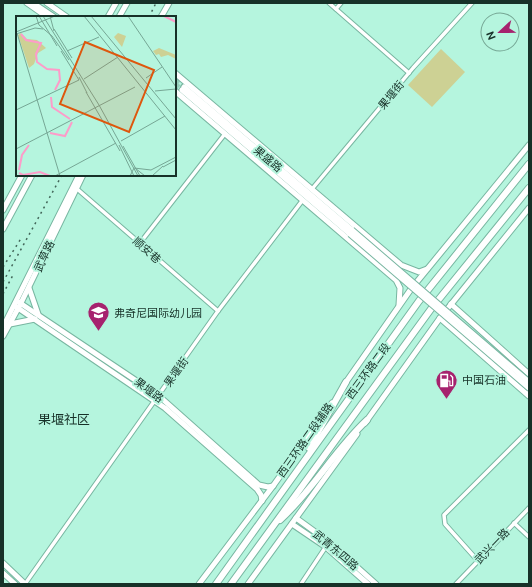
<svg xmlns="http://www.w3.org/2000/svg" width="532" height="587" font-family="Ubuntu,'Noto Sans SC',sans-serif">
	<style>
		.green { fill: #cdd194 }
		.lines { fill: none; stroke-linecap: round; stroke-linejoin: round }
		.secondary-tunnel { stroke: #95ceba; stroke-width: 5; stroke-dasharray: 5 2.5; stroke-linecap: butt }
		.street-casing { stroke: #78b6a1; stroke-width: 5.5 }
		.secondary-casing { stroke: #78b6a1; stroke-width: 7 }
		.highway-casing { stroke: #78b6a1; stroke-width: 8 }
		.street { stroke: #fff; stroke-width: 3.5 }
		.secondary { stroke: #fff; stroke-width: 5 }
		.highway { stroke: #fff; stroke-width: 6 }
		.rail { stroke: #426659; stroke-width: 1.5; stroke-dasharray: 2 4; stroke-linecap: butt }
		.secondary-bridge-casing { stroke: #78b6a1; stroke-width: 7; stroke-linecap: butt }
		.secondary-bridge { stroke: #fff; stroke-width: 5 }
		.labels { text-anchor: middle; stroke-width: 4; stroke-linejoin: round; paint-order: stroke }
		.street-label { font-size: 11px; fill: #173128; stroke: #b5f5de }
		.poi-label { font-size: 11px; fill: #173128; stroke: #b5f5de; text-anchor: start }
		.quarter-label { font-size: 13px; fill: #173128; stroke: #b5f5de }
		.inset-river { fill: none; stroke: #fd9cc9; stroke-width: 2 }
		.inset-road { fill: none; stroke: #76a795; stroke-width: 1 }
		.view { fill: #de570d; fill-opacity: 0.15; stroke: #de570d; stroke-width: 2 }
		.inset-edge { fill: none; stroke: #173128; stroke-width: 2 }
	</style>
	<rect width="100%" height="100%" fill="#b5f5de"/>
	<polygon class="green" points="441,49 465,72 432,107 408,85"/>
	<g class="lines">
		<g class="secondary-tunnel">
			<polyline points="175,80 184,87"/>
			<polyline points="175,84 182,90"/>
		</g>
		<defs>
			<g id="street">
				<polyline points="329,3 409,73"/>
				<polyline points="336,9 341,3"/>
				<polyline points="76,188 218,311"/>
				<polyline points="312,189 413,68 472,3"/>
				<polyline points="140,243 224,135"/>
				<polyline points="514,523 529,537"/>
				<polyline points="478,561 445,524 444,515 529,430"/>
				<polyline points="25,584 218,311 302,201"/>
				<polyline points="301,584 327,545"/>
				<polyline points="456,584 529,508"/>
			</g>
			<g id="secondary">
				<polyline points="27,3 47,17"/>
				<polyline points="33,3 54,17"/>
				<polyline points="47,3 67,17"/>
				<polyline points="108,17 116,3"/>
				<polyline points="119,17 127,3"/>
				<polyline points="161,17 169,3"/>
				<polyline points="175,73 401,265 419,272 427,269"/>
				<polyline points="184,87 352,230"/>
				<polyline points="182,90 350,234"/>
				<polyline points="175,91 396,280 400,288 399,305"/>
				<polyline points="3,210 22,175"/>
				<polyline points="3,229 32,175"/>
				<polyline points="29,288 38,314"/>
				<polyline points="17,301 159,396 259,485 268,487 273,486"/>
				<polyline points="451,304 529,374"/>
				<polyline points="15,306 165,408 257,489 261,495 262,501"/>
				<polyline points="440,318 529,396"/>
				<polyline points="10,324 35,319"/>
				<polyline points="3,327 79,175"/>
				<polyline points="3,336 21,303 83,175"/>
				<polyline points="344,385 411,289 529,145"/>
				<polyline points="365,423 440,318 529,208"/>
				<polyline points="296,518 329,542 376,584"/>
				<polyline points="292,524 326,547 368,584"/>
				<polyline points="3,563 25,584"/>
				<polyline points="3,573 15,584"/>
				<polyline points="199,584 273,486 332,403"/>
				<polyline points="248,584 357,434"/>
			</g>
			<g id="highway">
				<polyline points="309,448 346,382"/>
				<path d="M280 520C313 490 334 451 367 420"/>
				<polyline points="216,584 419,301 529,164"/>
				<polyline points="231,584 431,309 529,188"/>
			</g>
		</defs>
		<use href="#street" class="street-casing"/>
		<use href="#secondary" class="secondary-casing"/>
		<use href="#highway" class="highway-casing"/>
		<use href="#street" class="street"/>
		<use href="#secondary" class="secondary"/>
		<use href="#highway" class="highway"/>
		<g class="rail">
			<polyline points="149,17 156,3"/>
			<polyline points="3,267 22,237"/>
			<polyline points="3,282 62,175"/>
			<polyline points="3,294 13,275"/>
		</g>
		<defs>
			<g id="secondary-bridge">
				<polyline points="352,230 529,382"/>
				<polyline points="350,234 529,388"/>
			</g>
		</defs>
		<use href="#secondary-bridge" class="secondary-bridge-casing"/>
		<use href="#secondary-bridge" class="secondary-bridge"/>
	</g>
	<defs>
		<symbol id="school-pin" viewBox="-11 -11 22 30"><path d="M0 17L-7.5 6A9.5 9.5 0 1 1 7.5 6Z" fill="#a6226e" stroke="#b5f5de"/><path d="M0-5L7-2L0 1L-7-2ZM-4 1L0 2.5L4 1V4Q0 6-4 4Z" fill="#fff"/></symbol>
		<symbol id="fuel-pin" viewBox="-11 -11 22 30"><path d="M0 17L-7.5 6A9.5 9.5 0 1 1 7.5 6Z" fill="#a6226e" stroke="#b5f5de"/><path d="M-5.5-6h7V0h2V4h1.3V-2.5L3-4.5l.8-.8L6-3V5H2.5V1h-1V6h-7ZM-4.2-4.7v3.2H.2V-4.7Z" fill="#fff"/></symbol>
	</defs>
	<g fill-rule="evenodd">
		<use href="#school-pin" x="86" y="300" width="25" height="34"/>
		<use href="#fuel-pin" x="434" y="368" width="25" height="34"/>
	</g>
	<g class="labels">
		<g class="street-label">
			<text transform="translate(391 95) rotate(-50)" y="4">果堰街</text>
			<text transform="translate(268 159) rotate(40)" y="4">果盛路</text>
			<text transform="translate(147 250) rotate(41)" y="4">顺安巷</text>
			<text transform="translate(44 256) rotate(-65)" y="4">武草路</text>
			<text transform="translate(368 371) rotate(-54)" y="4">西三环路二段</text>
			<text transform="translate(176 372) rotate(-55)" y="4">果堰街</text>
			<text transform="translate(149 390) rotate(37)" y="4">果堰路</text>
			<text transform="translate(305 440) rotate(-55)" y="4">西三环路二段辅路</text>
			<text transform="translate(492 546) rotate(-46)" y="4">武兴一路</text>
			<text transform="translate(336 550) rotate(40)" y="4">武青东四路</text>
		</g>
		<g class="poi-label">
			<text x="114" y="317">弗奇尼国际幼儿园</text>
			<text x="462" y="384">中国石油</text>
		</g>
		<g class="quarter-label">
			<text x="64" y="424">果堰社区</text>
		</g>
	</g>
	<g transform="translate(16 16)">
		<rect width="160" height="160" fill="#b5f5de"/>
		<path d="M5 17 11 23 21 24 30 32 22 37 18 48 13 52 2 19ZM102 17 110 20 106 31 98 21ZM143 32 160 39V43L152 39 145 41 143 38 140 39 137 35Z" fill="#cdd194"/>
		<path class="inset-river" d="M148 0 160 6M5 18 10 24 25 27 20 38 21 46 31 53 43 54 44 64 39 74M35 81 36 91 54 103M34 117 49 120 56 106M3 154 6 139 13 129M3 157 7 159 24 156 34 160"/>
		<path class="inset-road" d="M20 0 23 9 36 20 53 44M23 0 41 30M27 0 83 89 122 160M34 0 38 15M68 0 160 114M75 0 160 103M112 0 160 71M38 13 56 42M0 16 39 0M1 17 44 160M0 18 19 12 27 13M45 35 63 64M51 35 83 21M63 61 71 77M130 62 146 51M68 63 102 41M139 75 160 73M70 76 104 135M0 94 63 64M105 125 149 100M103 129 118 160M107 130 124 160M0 133 119 71M147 151 160 144M119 152 129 160M39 160 100 127M114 160 118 152 135 154 160 141M136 160 147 150"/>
		<path class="view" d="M69 26 138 54 113 116 44 88Z"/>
		<rect width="160" height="160" class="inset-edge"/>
	</g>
	<rect width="532" height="587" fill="none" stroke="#173128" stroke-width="8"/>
	<g transform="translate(500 32) rotate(248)"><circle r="19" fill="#b5f5de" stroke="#76a795"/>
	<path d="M0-3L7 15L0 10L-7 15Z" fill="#a6226e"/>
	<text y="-6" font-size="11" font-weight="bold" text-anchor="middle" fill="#173128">N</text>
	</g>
</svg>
